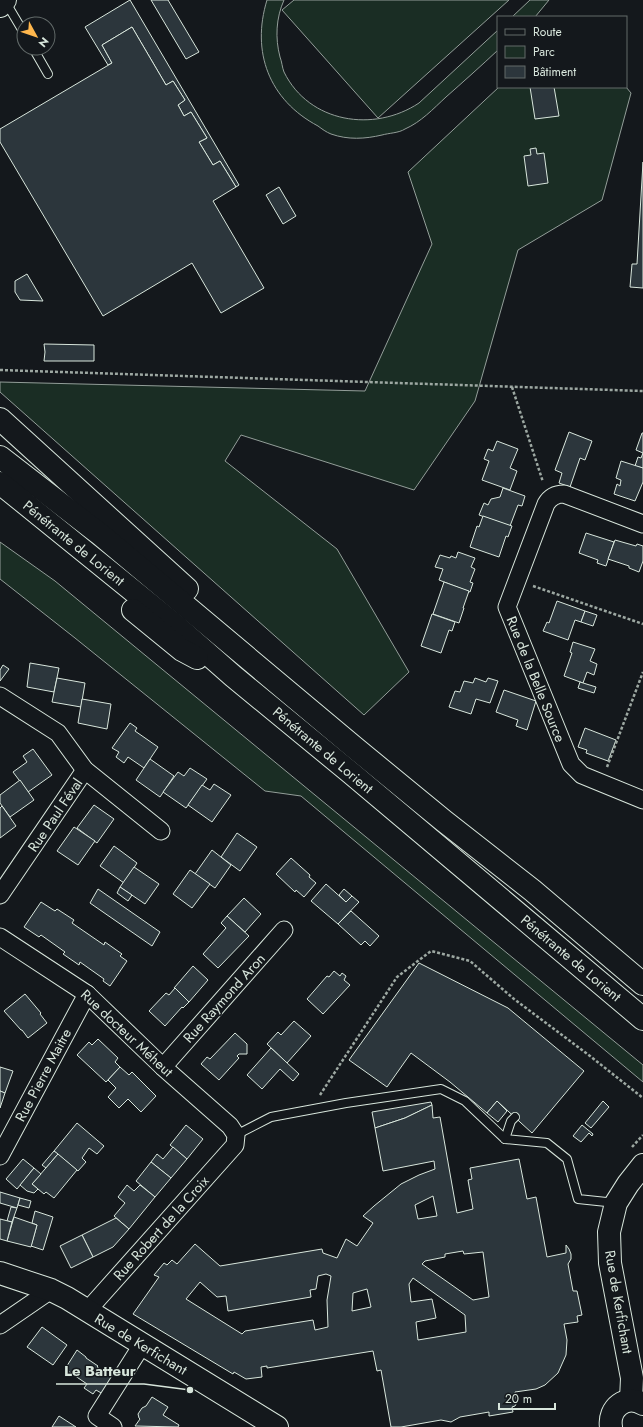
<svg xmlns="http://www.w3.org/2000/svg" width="643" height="1427" font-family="Jost,sans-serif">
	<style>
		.green { fill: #1a2d24; stroke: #939e99 }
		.building { fill: #2c363c; stroke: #d8e6dc; fill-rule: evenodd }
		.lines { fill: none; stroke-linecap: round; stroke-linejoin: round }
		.lane-casing { stroke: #d8e6dc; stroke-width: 10 }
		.street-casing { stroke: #d8e6dc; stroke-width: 19 }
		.secondary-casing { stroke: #d8e6dc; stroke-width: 24 }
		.highway-casing { stroke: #d8e6dc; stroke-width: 24 }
		.path { stroke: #9da8a2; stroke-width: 2.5; stroke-dasharray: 3 2; stroke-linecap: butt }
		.lane { stroke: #14181c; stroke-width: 8 }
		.street { stroke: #14181c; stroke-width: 17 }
		.secondary { stroke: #14181c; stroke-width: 22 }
		.highway { stroke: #14181c; stroke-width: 22 }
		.labels { text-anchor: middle; stroke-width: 3; stroke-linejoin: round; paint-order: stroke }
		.street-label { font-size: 14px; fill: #d8e6dc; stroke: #14181c }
		.leader { fill: none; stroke: #d8e6dc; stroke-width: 1.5 }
		.callout-dot { fill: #d8e6dc; stroke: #14181c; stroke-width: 1.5 }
		.callout-label { font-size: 15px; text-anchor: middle; font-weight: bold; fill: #d8e6dc; stroke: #14181c; stroke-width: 3; stroke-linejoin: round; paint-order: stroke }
	</style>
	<rect width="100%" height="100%" fill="#14181c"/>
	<g class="green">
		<path d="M267 0H284C276 18 275 38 280 57 282 62 282 67 284 72 309 123 374 133 419 103L498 30V50C481 66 463 82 446 97 433 109 421 122 405 129 399 133 389 133 382 135 365 139 348 140 331 134 326 132 322 129 318 126 269 100 251 52 267 0Z"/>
		<polygon points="294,0 509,0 378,118 282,10"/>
		<polygon points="530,0 549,0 535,17 512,17"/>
		<polygon points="499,87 626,87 631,93 602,200 518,250 475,401 414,490 241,435 225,461 337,549 409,672 364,715 0,392 0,382 365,391 432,244 408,172"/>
		<polygon points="0,542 55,581 643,1065 643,1082 301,796 265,791 75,638 0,579"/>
	</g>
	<g class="building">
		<polygon points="130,0 239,185 236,187 220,161 213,165 199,142 207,138 191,112 184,116 178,105 185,100 173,81 166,85 132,27 102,45 112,63 108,65 85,27"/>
		<polygon points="151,0 168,0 199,52 186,59"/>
		<polygon points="132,27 166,85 173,81 185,100 178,105 184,116 191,112 207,138 199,142 213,165 220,161 236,187 213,201 264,288 221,313 192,263 103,316 0,142 0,129 112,63 102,45"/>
		<polygon points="530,87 554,87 559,116 535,119"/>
		<polygon points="536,148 537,154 544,153 548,183 528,186 524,156 531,155 530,149"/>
		<polygon points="643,162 643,288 630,287 632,264 637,264"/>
		<polygon points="279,187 296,216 283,224 266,195"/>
		<polygon points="27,274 43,301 20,300 15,292 15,281"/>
		<polygon points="44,344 94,345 94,361 44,361 45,352"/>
		<polygon points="569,432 592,441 585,460 580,458 570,487 559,483 562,473 555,470"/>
		<polygon points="642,433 643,433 643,468 635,466 638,457 641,458 643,453 636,450"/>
		<polygon points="497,441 518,449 510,468 517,471 510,490 482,480 489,461 484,459 488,449 493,451"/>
		<polygon points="621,461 643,468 643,482 635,501 614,494 617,484 620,486 621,480 616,478"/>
		<polygon points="503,488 525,496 522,506 518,505 510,526 479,515 484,503 488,505 491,499 500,497"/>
		<polygon points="483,516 512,526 508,537 506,536 499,557 470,547 477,526 479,527"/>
		<polygon points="586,533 614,542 606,566 597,563 598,560 579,553"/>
		<polygon points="615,540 636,546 637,544 643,546 643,561 639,572 629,568 629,566 608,559"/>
		<polygon points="458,552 475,558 471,567 475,569 470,582 473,583 470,592 439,580 443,569 435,567 440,555 450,558 451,556 456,558"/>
		<polygon points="444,582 469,591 463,608 464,608 459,623 433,614"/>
		<polygon points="557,601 585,611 581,622 575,620 568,640 543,631 547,622 549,623"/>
		<polygon points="585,611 597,615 593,626 581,622"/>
		<polygon points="432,614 455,622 452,631 449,630 441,653 421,646"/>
		<polygon points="573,642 595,649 590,661 597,664 594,675 587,672 583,683 564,676 572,653 570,652"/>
		<polygon points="30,663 59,668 54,692 27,687"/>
		<polygon points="3,665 9,669 0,681 0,670"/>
		<polygon points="57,678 85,683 81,707 52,702"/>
		<polygon points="475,678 486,682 488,678 498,681 490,703 476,699 471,714 449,707 455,691 460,692 464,681 473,683"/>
		<polygon points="580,682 596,687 594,693 578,688"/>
		<polygon points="504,690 536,701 527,730 516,726 518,720 496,712"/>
		<polygon points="82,699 111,704 107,729 78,723"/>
		<polygon points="130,723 137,728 135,731 158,747 144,768 128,757 124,763 116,757 119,752 112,748"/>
		<polygon points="585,728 616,740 608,761 586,753 587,750 578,747"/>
		<polygon points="33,749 52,775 28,792 13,772 27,762 23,756"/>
		<polygon points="150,759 174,776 160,797 136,780"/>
		<polygon points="190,768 207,779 186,808 163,792 178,772 184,776"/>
		<polygon points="20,780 34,800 10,817 0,803 0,795"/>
		<polygon points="214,784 231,795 212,822 188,805 202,785 210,790"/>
		<polygon points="94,805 114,819 97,843 77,828"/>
		<polygon points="2,806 16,826 0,838 0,808"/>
		<polygon points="74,827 95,841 78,865 57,851"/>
		<polygon points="237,833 257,847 240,871 221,857"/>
		<polygon points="114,846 137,863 124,883 100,866"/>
		<polygon points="212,850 231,865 215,888 195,874"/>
		<polygon points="291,858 310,875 309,877 316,883 304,897 296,890 295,892 276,874"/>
		<polygon points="134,867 159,884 145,904 120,887"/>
		<polygon points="190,870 210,884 192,908 173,894"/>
		<polygon points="326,884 346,902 352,896 359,902 338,924 311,901"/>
		<polygon points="120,887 132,895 128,901 117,893"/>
		<polygon points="98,889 160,932 152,946 90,903"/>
		<polygon points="344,889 352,896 346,902 339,895"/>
		<polygon points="244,898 261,914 245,932 227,916"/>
		<polygon points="41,902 55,911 57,909 74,920 72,923 104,945 105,942 122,954 120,956 127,961 110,986 103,981 104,979 80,962 79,965 63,954 65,952 41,935 39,937 24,927"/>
		<polygon points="351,911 379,936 370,946 365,941 361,945 338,924"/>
		<polygon points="227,916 249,936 218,968 203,954 226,928 221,923"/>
		<polygon points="419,963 508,1008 584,1071 532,1133 497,1101 487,1113 450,1082 411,1053 387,1087 349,1060"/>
		<polygon points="193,966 208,980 189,1002 174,988"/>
		<polygon points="334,971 340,976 342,973 346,976 344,980 350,985 323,1014 307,999 327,976 329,977"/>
		<polygon points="175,988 189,1002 183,1008 182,1007 165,1026 149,1011 166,993 169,995"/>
		<polygon points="25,994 41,1013 40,1014 47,1023 28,1038 22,1030 21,1030 4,1011"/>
		<polygon points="294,1021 311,1036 287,1063 267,1044 278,1032 281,1035"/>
		<polygon points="235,1033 247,1044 247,1054 239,1054 237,1056 239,1058 219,1080 201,1064 207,1057 210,1059"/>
		<polygon points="98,1039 118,1058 115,1062 120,1067 106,1082 77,1055 89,1042 92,1045"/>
		<polygon points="271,1048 299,1074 293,1081 280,1069 262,1089 247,1075"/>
		<polygon points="0,1067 13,1071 5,1093 0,1091"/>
		<polygon points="120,1067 129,1075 132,1072 156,1096 141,1112 128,1099 119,1108 108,1097 116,1088 108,1080"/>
		<polygon points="0,1091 5,1093 0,1108"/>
		<polygon points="497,1101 507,1111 498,1122 487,1113"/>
		<polygon points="603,1101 609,1107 591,1128 585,1123"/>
		<polygon points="431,1102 432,1105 405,1118 375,1128 372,1112"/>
		<path d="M432 1105 433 1118 440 1117 457 1213 473 1209 468 1180 472 1179 470 1168 519 1159 527 1199 536 1197 547 1257 566 1253V1245L569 1249 571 1254V1259L568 1264 573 1291H577L582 1315 577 1316 578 1322 564 1324 567 1340 566 1355 558 1373 545 1385 536 1389 515 1392 517 1402 515 1406 512 1407 513 1412 489 1416V1412L460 1417 451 1422 441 1420 401 1427H391L381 1370 377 1371 373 1351 267 1368V1366L261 1367 262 1377 246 1379 234 1372 233 1374 133 1314 159 1277 154 1275 164 1263 167 1265 172 1260 177 1264 195 1244 220 1266 322 1249 323 1253 337 1258 346 1239 357 1246 373 1223 363 1216 374 1206 401 1184 419 1175 435 1169 434 1161 383 1171 375 1128 405 1118ZM433 1196 437 1216 418 1219 415 1205ZM463 1251 464 1254 483 1252 489 1297 473 1300 422 1264 425 1261 445 1257V1254ZM326 1274 331 1276 327 1300 328 1327 315 1330 313 1320 245 1331 242 1334 186 1299 200 1282 217 1297 226 1296 228 1311 311 1297 310 1290 316 1289 318 1276ZM413 1278 465 1315 466 1332 418 1340 416 1322 436 1318 432 1299 411 1302 409 1284ZM367 1289 371 1307 352 1311 353 1293Z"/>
		<polygon points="77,1123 104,1146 97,1154 89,1148 82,1158 86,1162 78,1171 54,1151"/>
		<polygon points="186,1125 203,1139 187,1159 170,1145"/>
		<polygon points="582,1125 593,1134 592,1136 589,1133 581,1142 573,1136"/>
		<polygon points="173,1147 187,1159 171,1178 151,1162 157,1154 163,1159"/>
		<polygon points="54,1151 58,1154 46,1168 42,1165"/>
		<polygon points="58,1154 77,1170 54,1198 46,1192 44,1194 32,1184"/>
		<polygon points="23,1159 34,1168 17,1189 6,1179"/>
		<polygon points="151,1162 171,1178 155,1197 136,1181"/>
		<polygon points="34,1168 41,1174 32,1184 38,1189 34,1193 27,1191 20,1185"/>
		<polygon points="127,1185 134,1191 140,1185 155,1197 129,1229 114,1216 125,1203 118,1197"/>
		<polygon points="0,1192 20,1198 17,1208 0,1203"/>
		<polygon points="20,1198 31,1201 29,1208 18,1205"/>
		<polygon points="11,1207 17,1208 12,1222 7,1221"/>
		<polygon points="35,1211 53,1217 43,1250 31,1246 37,1225 32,1223"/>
		<polygon points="14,1217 37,1225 31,1247 7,1241"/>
		<polygon points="116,1218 129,1229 113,1247 93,1257 82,1235"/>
		<polygon points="0,1219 12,1222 7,1241 0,1239"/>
		<polygon points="82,1235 93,1257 71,1268 60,1246"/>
		<polygon points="42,1327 67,1345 53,1365 27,1347"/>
		<polygon points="77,1350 86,1357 86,1358 98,1366 97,1367 114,1378 103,1394 96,1390 93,1394 84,1388 87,1384 65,1369"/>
		<polygon points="152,1397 168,1407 163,1415 179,1425 178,1427 135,1426 140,1419 139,1418 138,1414 142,1408 146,1406"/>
		<polygon points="59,1416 76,1427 52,1427"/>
	</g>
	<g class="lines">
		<defs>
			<g id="lane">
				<polyline points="5,1 24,33"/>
				<polyline points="33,48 48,74"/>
				<polyline points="515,1117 511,1121 505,1139 547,1143 567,1159 578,1199 616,1203"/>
				<polyline points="236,1135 271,1117 346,1103 441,1089 465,1101 505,1139"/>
			</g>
			<g id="street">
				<path d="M643 524 564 494C556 494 550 497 546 504L507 607 571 764 582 775 643 800"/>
				<polyline points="0,696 58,733 85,770 161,831"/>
				<polyline points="0,895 85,770"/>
				<polyline points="0,937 87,994 163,1067 230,1126 236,1135 235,1145 87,1311"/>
				<polyline points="163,1067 284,930"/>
				<polyline points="0,1156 87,994"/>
				<polyline points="0,1325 51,1290"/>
				<polyline points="113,1427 97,1416 142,1345"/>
			</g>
			<g id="secondary">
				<polyline points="0,6 5,0"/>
				<polyline points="0,1273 51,1290 67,1298 277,1427"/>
				<polyline points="631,1400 632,1378 610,1263 609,1232 616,1203 628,1184 643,1165"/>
				<path d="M611 1427C608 1408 626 1394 643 1404"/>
			</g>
			<g id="highway">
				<polyline points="0,419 187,589"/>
				<polyline points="0,457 101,535 355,748 444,821 532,890 643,984"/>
				<polyline points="0,483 174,624 233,676 351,773 643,1019"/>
				<polyline points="133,610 182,650 197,658"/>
			</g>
		</defs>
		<use href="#lane" class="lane-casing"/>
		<use href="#street" class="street-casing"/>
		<use href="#secondary" class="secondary-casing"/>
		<use href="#highway" class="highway-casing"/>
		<g class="path">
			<polyline points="0,370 643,391"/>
			<polyline points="512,387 543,482"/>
			<polyline points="533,586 643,624"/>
			<polyline points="607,767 643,672"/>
			<polyline points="320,1095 397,977 431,951 470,961 514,999 590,1056 643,1098"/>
			<polyline points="632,1147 643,1135"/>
		</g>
		<use href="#lane" class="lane"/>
		<use href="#street" class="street"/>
		<use href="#secondary" class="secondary"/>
		<use href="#highway" class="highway"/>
	</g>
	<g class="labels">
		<g class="street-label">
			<text transform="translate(74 543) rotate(39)" y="5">Pénétrante de Lorient</text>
			<text transform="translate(536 679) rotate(68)" y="5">Rue de la Belle Source</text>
			<text transform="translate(323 750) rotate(40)" y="5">Pénétrante de Lorient</text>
			<text transform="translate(55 815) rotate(-56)" y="5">Rue Paul Féval</text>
			<text transform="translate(571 958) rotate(40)" y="5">Pénétrante de Lorient</text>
			<text transform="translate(224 998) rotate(-48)" y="5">Rue Raymond Aron</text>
			<text transform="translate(127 1033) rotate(43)" y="5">Rue docteur Méheut</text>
			<text transform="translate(43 1075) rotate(-62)" y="5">Rue Pierre Maitre</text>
			<text transform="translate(161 1228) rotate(-48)" y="5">Rue Robert de la Croix</text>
			<text transform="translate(619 1302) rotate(80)" y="5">Rue de Kerfichant</text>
			<text transform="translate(141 1344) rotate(31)" y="5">Rue de Kerfichant</text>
		</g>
	</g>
	<path class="leader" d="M190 1390L144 1384H56"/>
	<circle class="callout-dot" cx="190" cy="1390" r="4"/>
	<g class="callout-label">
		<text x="100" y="1376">Le Batteur</text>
	</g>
	<rect x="497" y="16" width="130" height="72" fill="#14181c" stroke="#626a69"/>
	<rect x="505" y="29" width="20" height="6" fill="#14181c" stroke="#626a69"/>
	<text x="533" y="36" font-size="12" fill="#d8e6dc">Route</text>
	<rect x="505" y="46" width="20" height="12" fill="#1a2d24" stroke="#626a69"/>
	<text x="533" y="56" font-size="12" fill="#d8e6dc">Parc</text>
	<rect x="505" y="66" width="20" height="12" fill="#2c363c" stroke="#626a69"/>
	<text x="533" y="76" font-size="12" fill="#d8e6dc">Bâtiment</text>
	<g transform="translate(36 36) rotate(130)"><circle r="19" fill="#14181c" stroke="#626a69"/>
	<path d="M0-3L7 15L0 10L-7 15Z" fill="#ffb74d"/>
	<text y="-6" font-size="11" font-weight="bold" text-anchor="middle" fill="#d8e6dc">N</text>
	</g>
	<path d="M499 1403v6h56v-6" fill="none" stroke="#d8e6dc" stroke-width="2"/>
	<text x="505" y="1403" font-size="12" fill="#d8e6dc" stroke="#14181c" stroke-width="3" paint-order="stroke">20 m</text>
</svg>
